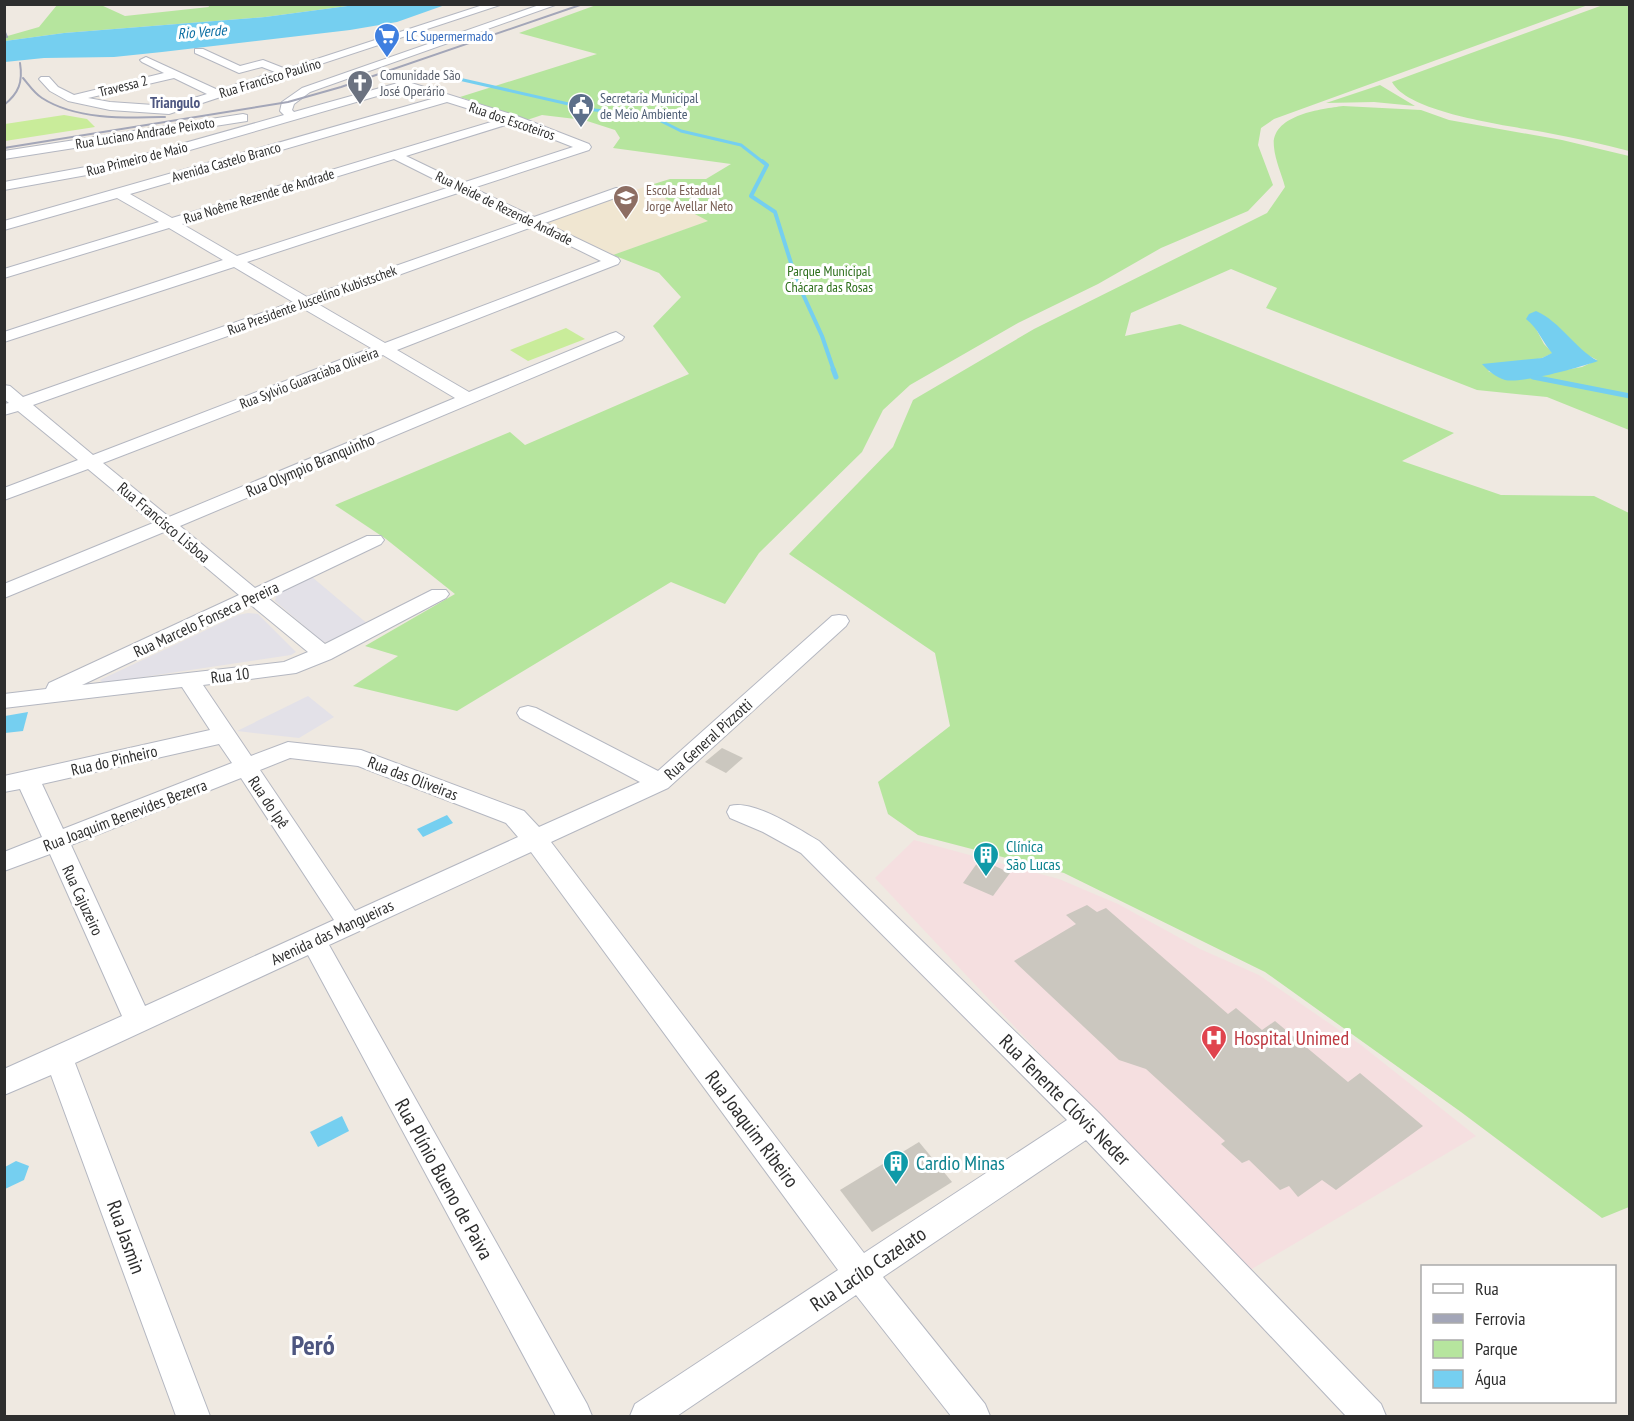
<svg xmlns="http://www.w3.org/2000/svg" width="1634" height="1421" font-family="'PT Sans Narrow',sans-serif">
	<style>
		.industrial { fill: #e3e1e8 }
		.education { fill: #f0e6d1 }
		.medical { fill: #f5dfe0 }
		.green { fill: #b6e59e; fill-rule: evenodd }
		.pitch { fill: #c9ec9a }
		.water { fill: #75cff0 }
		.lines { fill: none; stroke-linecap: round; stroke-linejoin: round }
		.stream-far2 { stroke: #75cff0; stroke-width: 3 }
		.stream-far1 { stroke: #75cff0; stroke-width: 4 }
		.stream { stroke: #75cff0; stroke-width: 5 }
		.building { fill: #cbc7bf }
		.minor-casing { stroke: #b4b7c1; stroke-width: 2 }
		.minor { fill: #fff; fill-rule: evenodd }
		.rail { stroke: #a3a6b8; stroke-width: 2 }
		.labels { text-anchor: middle; stroke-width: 6; stroke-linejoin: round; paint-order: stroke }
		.far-shop-label { font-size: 14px; fill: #366cbe; stroke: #fff; text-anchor: start }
		.far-worship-label { font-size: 14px; fill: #5b616d; stroke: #fff; text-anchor: start }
		.far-street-label { font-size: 14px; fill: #2e2e2e; stroke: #fff }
		.far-service-label { font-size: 14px; fill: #4e5e75; stroke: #fff; text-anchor: start }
		.far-education-label { font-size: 14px; fill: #785e54; stroke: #fff; text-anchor: start }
		.far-park-label { font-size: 14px; fill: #2c6e1b; stroke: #fff }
		.far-water-label { font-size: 15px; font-style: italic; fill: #0d6fa3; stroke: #fff }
		.far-neighbourhood-label { font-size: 15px; font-weight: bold; fill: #4d5680; stroke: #fff }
		.street-label { font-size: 16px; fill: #2e2e2e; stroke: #fff }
		.culture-label { font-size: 16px; fill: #0d838f; stroke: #fff; text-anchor: start }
		.near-health-label { font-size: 20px; fill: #be3a42; stroke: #fff; text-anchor: start }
		.near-street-label { font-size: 20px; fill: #2e2e2e; stroke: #fff }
		.near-culture-label { font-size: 20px; fill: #0d838f; stroke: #fff; text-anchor: start }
		.near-district-label { font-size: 27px; font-weight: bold; fill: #4d5680; stroke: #fff }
	</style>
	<rect width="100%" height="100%" fill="#efe9e1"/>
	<g class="industrial">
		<polygon points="312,577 369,625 337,641 323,642 275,601 277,593"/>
		<polygon points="248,613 258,614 296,652 291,655 103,683 100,680 238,615"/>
		<polygon points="308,696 334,717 299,738 237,731"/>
	</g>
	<polygon class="education" points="644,187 709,221 613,255 543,222"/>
	<polygon class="medical" points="914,840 1059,879 1118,904 1200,949 1259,975 1361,1045 1476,1136 1250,1270 1061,1076 875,878"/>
	<g class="green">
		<polygon points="599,4 1588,5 1274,119 1261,128 1258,145 1273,185 1248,211 1161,248 1098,284 1018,323 910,385 883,410 862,452 759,553 725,604 671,582 457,711 353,686 398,656 365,646 455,594 386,539 335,505 510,432 525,445 689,374 653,326 681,297 659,273 613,255 708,221 644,187 670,179 706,179 731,164 613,148 620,138 615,130 584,120 542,115 527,120 460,97 597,54 519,33"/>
		<polygon points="57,5 101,5 125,16 209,7 208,5 355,5 265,17 64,33 5,41 4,37 39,27"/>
		<path d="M1603 5H1629V151C1603 144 1575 138 1548 133 1513 126 1409 114 1392 82Z"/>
		<polygon points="1380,85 1415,106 1374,102 1326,103"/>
		<path d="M1343 106 1421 110 1449 120 1562 140 1629 156V430L1547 397 1477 390 1266 308 1277 288 1231 269 1131 313 1125 336 1180 324 1454 433 1402 461 1501 495 1594 496 1629 513V1207L1602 1218 1461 1112 1265 972 1064 873 918 835 888 814 878 782 950 726 935 653 789 554 893 447 913 400 1034 329 1267 213 1285 187C1282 175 1275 160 1274 147 1270 115 1321 109 1343 106ZM1543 315 1582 352 1597 360 1582 367 1507 380 1488 371 1542 358 1553 353 1544 344 1534 325Z"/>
	</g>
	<g class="pitch">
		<polygon points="64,115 87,119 95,127 5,141 5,124"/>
		<polygon points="566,328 585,339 528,361 510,350"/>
	</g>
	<g class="water">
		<polygon points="355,5 445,5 397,22 350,30 162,52 114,57 44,58 5,62 5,41 64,33 265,17"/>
		<path d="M1536 311C1561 322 1574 348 1598 361 1581 367 1521 384 1505 380 1496 377 1488 371 1482 364L1542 358 1552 353C1543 343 1538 328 1526 319L1529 314Z"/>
		<polygon points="28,712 23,731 5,733 5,716"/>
		<polygon points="447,815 453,823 423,837 417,829"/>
		<polygon points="342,1116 349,1131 318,1147 310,1132"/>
		<polygon points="16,1161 29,1166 24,1180 5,1189 5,1167"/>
	</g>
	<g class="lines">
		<polyline class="stream-far2" points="450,77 595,110 653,117 681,131 741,145 764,163"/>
		<polyline class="stream-far1" points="762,161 767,165 751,196 775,212 796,279 822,336 834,371"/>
		<g class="stream">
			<polyline points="833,369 836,377"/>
			<polyline points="1533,377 1630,396"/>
		</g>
	</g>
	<g class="building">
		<polygon points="722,748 743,758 726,773 705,762"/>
		<polygon points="980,859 1010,873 993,896 963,883"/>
		<polygon points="1087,905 1097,912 1106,908 1228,1014 1236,1008 1262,1030 1275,1021 1348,1082 1360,1073 1423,1126 1336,1190 1322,1180 1298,1197 1289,1186 1280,1190 1249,1160 1242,1163 1221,1144 1225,1141 1146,1069 1119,1060 1014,961 1076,924 1066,915"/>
		<polygon points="919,1142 952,1182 872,1232 840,1190"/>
	</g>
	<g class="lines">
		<defs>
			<g id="minor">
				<path d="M486 4H503L169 114 110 110 68 101 50 91 39 79 41 77H49L58 87 74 95 164 73 142 62 140 60 146 57 218 90 275 72 262 67 239 73 195 53V49H203L240 66 263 60 286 69ZM174 78 207 94 168 106 110 102 88 98Z"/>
				<path d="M542 4H558L310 92 294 104 292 110 294 112 405 81 517 116 589 144 591 147 589 150 473 188 534 217 616 188H626L628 191 626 194 545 223 618 258 620 261 618 264 397 350 469 392 610 334 616 332 624 337 622 340 180 526 255 588 367 536H381L384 540 381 544 268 598 325 644 432 590H446L449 594 446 598 331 659 296 673 203 685 251 756 288 742 361 750 524 811 539 827 640 782 520 718 517 713 520 708 528 706 536 708 658 771 832 616 839 615 846 616 849 621 846 626 668 788 551 842 864 1253 1067 1120 801 853 763 832 730 818 727 812 730 806C753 799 798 829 819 841L1099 1113 1381 1404 1386 1416H1346L1086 1140 883 1277 985 1404 990 1416H951L856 1295 677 1416H630L635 1404 838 1270 531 852 329 945 587 1404 592 1416H556L308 955 75 1063 210 1416H176L51 1075 4 1095V1069L122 1016 50 854 4 871V852L42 837 20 789 4 792V776L210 730 182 687 4 708V694L46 689 49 683 239 595 164 532 4 598V584L153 523 88 469 4 500V488L78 460 18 411 4 415V404L9 403 4 399V385L10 386 23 397 293 302 234 267 4 342V332L223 260 169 228 4 278V269L159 222 117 198 4 230V221L435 98 405 88 131 167 4 190V182L124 160 284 115 280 111 282 102 302 88ZM447 102 501 119 172 218 130 194ZM512 123 573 147 462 183 406 156ZM394 159 450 187 237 256 182 224ZM461 192 521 222 307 297 247 262ZM532 227 601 261 385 343 318 304ZM304 309 371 348 93 455 33 405ZM383 355 455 398 169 517 103 463ZM251 605 308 652 284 662 82 685ZM219 744 232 763 63 829 42 784ZM290 758 358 766 506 823 518 837 355 911 260 770ZM241 778 334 920 145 1006 71 845Z"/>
				<polygon points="243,114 247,115 247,121 4,159 4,151"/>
			</g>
		</defs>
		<use href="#minor" class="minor-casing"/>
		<use href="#minor" class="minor"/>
		<g class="rail">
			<polyline points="4,30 7,37"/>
			<path d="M23 78C29 85 34 93 42 98 76 120 126 118 165 117"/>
			<path d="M4 105C19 93 23 82 20 63"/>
			<polyline points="4,148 288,102 341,87 583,4"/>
		</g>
	</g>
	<defs>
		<symbol id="supermarket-pin" viewBox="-11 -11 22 30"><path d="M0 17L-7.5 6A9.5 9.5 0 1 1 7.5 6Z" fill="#3f7fe0" stroke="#fff"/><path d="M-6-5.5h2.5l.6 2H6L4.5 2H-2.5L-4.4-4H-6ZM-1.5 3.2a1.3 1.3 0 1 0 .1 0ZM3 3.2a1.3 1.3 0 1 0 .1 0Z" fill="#fff"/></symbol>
		<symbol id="church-pin" viewBox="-11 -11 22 30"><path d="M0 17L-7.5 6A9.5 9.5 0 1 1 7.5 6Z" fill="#6b7280" stroke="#fff"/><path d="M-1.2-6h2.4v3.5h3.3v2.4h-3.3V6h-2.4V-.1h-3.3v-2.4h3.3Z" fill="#fff"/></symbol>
		<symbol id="civic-pin" viewBox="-11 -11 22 30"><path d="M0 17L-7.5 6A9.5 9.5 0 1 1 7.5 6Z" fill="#5c6f8a" stroke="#fff"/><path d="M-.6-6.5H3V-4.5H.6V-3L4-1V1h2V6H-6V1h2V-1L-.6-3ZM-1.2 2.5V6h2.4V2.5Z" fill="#fff"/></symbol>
		<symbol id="school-pin" viewBox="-11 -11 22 30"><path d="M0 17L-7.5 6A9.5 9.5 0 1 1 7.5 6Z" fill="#8d6e63" stroke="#fff"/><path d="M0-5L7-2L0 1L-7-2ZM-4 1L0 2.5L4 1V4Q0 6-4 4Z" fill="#fff"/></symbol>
		<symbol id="building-pin" viewBox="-11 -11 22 30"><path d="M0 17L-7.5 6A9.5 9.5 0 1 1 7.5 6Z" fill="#0f9aa8" stroke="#fff"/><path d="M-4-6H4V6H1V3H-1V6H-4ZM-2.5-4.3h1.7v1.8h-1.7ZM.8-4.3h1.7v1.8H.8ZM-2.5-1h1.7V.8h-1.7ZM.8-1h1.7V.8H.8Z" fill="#fff"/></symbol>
		<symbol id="hospital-pin" viewBox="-11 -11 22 30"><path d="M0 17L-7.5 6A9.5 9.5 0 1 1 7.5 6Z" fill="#e0444e" stroke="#fff"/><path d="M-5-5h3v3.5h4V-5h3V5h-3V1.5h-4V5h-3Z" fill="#fff"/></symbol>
	</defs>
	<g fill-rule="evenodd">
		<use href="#supermarket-pin" x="372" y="21" width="30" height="40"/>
		<use href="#church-pin" x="345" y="68" width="30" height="40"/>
		<use href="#civic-pin" x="566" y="91" width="30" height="40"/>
		<use href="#school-pin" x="611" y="183" width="30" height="40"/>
		<use href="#building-pin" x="971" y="840" width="30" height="40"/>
		<use href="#hospital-pin" x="1199" y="1023" width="30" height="40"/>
		<use href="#building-pin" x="881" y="1148" width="30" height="40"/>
	</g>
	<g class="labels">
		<g class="far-shop-label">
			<text x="406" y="41">LC Supermermado</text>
		</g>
		<g class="far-worship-label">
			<text x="380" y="80">Comunidade São<tspan x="380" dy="16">José Operário</tspan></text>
		</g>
		<g class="far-street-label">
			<text transform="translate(270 78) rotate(-17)" y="5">Rua Francisco Paulino</text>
			<text transform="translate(123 86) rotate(-14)" y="5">Travessa 2</text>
			<text transform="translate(512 121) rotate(19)" y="5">Rua dos Escoteiros</text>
			<text transform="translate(145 133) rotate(-9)" y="5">Rua Luciano Andrade Peixoto</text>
			<text transform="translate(137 159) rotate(-14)" y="5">Rua Primeiro de Maio</text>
			<text transform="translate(226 162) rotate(-16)" y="5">Avenida Castelo Branco</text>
			<text transform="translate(259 196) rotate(-17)" y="5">Rua Noême Rezende de Andrade</text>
			<text transform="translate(504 208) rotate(26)" y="5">Rua Neide de Rezende Andrade</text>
			<text transform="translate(312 300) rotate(-20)" y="5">Rua Presidente Juscelino Kubistschek</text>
			<text transform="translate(309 378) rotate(-21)" y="5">Rua Sylvio Guaraciaba Oliveira</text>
		</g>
		<g class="far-service-label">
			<text x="600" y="103">Secretaria Municipal<tspan x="600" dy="16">de Meio Ambiente</tspan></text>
		</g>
		<g class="far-education-label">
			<text x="646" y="195">Escola Estadual<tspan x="646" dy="16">Jorge Avellar Neto</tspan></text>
		</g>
		<g class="far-park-label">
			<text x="829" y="276">Parque Municipal<tspan x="829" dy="16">Chácara das Rosas</tspan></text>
		</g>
		<g class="far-water-label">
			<text transform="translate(202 32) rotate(-5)" y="5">Rio Verde</text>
		</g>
		<g class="far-neighbourhood-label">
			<text x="175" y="108">Triangulo</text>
		</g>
		<g class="street-label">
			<text transform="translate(310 465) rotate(-23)" y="6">Rua Olympio Branquinho</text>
			<text transform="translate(164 522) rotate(40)" y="6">Rua Francisco Lisboa</text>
			<text transform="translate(206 619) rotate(-25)" y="6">Rua Marcelo Fonseca Pereira</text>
			<text transform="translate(230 675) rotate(-7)" y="6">Rua 10</text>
			<text transform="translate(708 739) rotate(-42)" y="6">Rua General Pizzotti</text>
			<text transform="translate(114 760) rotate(-13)" y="6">Rua do Pinheiro</text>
			<text transform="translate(413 778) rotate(21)" y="6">Rua das Oliveiras</text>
			<text transform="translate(269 802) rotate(56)" y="6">Rua do Ipê</text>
			<text transform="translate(125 815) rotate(-21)" y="6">Rua Joaquim Benevides Bezerra</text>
			<text transform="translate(83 900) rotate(65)" y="6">Rua Cajuzeiro</text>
			<text transform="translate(332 932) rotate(-25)" y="6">Avenida das Mangueiras</text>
		</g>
		<g class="culture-label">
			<text x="1006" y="852">Clínica<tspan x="1006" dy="18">São Lucas</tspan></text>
		</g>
		<g class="near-health-label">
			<text x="1234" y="1045">Hospital Unimed</text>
		</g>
		<g class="near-street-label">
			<text transform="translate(1065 1100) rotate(45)" y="7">Rua Tenente Clóvis Neder</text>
			<text transform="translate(752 1129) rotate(53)" y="7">Rua Joaquim Ribeiro</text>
			<text transform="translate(444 1179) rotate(61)" y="7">Rua Plínio Bueno de Paiva</text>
			<text transform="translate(126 1237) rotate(70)" y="7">Rua Jasmin</text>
			<text transform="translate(868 1269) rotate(-34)" y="7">Rua Lacílo Cazelato</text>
		</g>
		<g class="near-culture-label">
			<text x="916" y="1170">Cardio Minas</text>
		</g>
		<g class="near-district-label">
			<text x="313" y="1355">Peró</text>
		</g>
	</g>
	<rect width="1634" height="1421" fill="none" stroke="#2e2e2e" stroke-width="12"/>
	<rect x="1421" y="1265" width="195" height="138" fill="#ffffff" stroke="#ababab" stroke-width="1.5"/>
	<rect x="1433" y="1284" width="30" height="9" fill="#ffffff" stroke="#ababab" stroke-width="1.5"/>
	<text x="1475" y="1295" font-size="18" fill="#2e2e2e">Rua</text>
	<rect x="1433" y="1314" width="30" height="9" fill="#a3a6b8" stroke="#ababab" stroke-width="1.5"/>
	<text x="1475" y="1325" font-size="18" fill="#2e2e2e">Ferrovia</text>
	<rect x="1433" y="1340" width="30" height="18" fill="#b6e59e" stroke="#ababab" stroke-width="1.5"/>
	<text x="1475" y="1355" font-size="18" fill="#2e2e2e">Parque</text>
	<rect x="1433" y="1370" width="30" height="18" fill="#75cff0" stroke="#ababab" stroke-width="1.5"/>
	<text x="1475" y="1385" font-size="18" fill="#2e2e2e">Água</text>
</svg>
